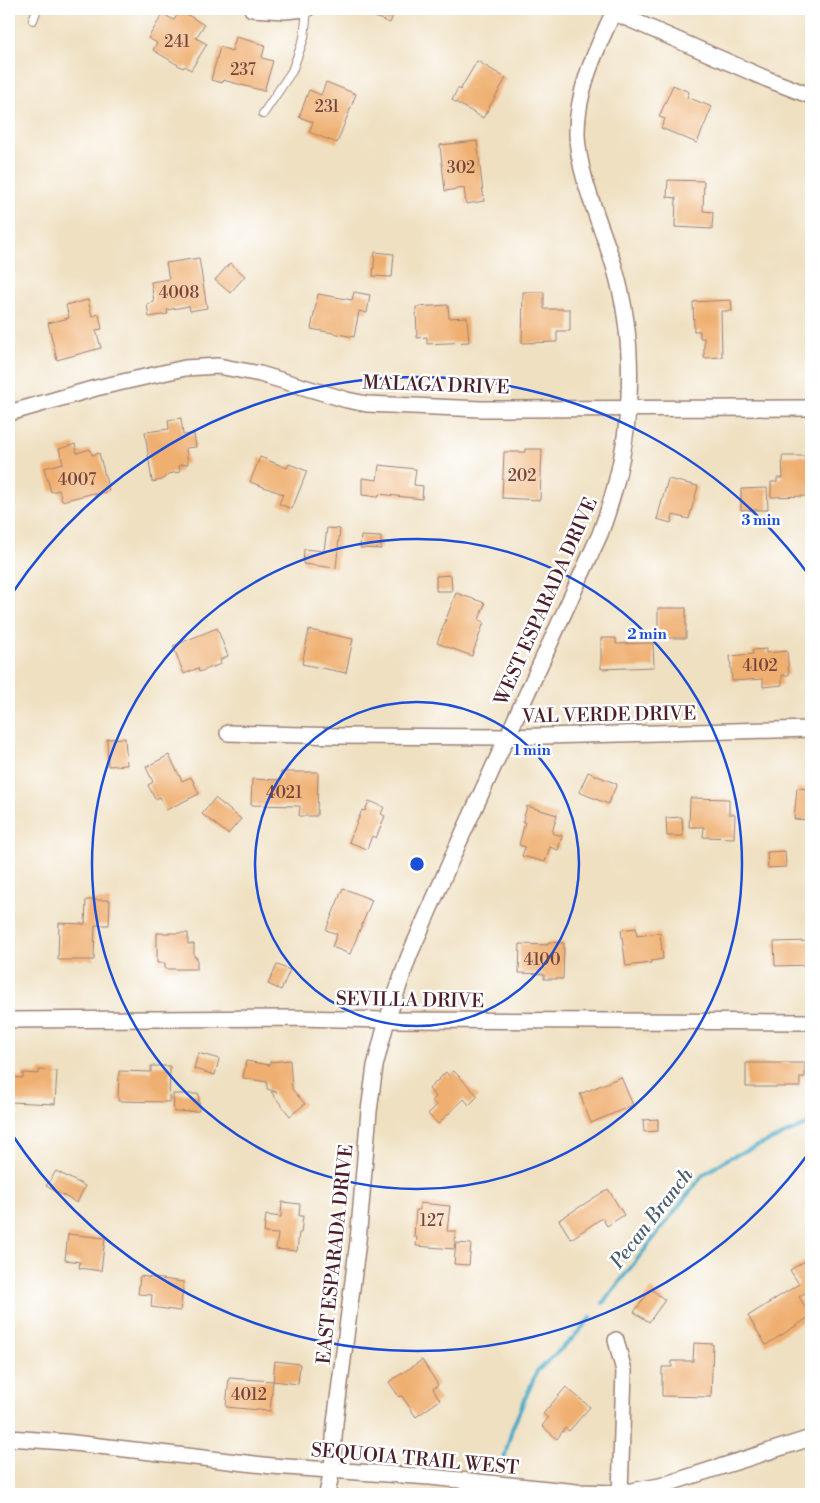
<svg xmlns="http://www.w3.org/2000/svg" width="820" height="1503" font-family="'Libre Bodoni',serif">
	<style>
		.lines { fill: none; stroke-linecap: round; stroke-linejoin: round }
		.stream { stroke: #45a9c5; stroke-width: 4 }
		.building { fill: #efaf6f }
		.lane-casing { stroke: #9c8076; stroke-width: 10 }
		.street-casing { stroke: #9c8076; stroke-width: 18 }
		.lane { stroke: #fff; stroke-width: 8 }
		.street { stroke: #fff; stroke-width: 15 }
		.ring { fill: none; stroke: #1d4ed8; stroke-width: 2.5 }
		.labels { text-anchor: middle; stroke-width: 5; stroke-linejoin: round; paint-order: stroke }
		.number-label { font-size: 16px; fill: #73433c }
		.street-label { font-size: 19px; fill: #4a1f2b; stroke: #fff }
		.water-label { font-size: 20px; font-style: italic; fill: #485d70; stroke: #fff }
		.centre { fill: #1d4ed8; stroke: #fff; stroke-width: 2.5 }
		.ring-label { font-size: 15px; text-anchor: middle; font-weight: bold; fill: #1d4ed8; stroke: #fff; stroke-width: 5; stroke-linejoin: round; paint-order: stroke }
	</style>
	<rect width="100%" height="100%" fill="#fff"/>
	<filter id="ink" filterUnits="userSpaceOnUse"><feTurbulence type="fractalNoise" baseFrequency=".02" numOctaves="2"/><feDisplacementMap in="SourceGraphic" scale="10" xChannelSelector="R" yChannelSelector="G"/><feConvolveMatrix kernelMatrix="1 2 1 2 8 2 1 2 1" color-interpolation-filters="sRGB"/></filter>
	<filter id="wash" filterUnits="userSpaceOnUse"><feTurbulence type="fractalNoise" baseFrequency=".0096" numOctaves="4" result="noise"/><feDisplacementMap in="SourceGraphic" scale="20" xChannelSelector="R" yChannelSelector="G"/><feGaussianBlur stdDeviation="1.12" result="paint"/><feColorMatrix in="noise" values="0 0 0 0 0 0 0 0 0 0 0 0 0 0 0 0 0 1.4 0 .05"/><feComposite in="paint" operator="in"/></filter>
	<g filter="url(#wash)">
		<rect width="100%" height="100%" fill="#efe0c1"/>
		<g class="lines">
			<g class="stream">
				<polyline points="603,1303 703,1175 729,1158 811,1123"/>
				<polyline points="500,1474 512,1429 537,1371 573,1338 591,1317"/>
			</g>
		</g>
		<g id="blocks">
			<g class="building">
				<polygon points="355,9 396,9 390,23"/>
				<polygon points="180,10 204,25 196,38 207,44 191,70 185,66 183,68 153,50 157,43 148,38 163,14 174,20"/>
				<polygon points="236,37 265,45 262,58 273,61 264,91 223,80 222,83 211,80 220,47 232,51"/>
				<polygon points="477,61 506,78 483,118 452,100 458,88 460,90"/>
				<polygon points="326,82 356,94 337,143 309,132 313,122 299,117 309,90 321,95"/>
				<polygon points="673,85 689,92 687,97 712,107 697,143 661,128 665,119 659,117"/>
				<polygon points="477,141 484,201 466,204 464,188 445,191 440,145"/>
				<polygon points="668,180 704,181 703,211 713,212 712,229 675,227 676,198 667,197"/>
				<polygon points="375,252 394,254 392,277 373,276"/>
				<polygon points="199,258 207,308 190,311 189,306 167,310 168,314 149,317 147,304 154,302 151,282 169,279 166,263"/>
				<polygon points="230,263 245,276 230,293 215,280"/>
				<polygon points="354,292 370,295 367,313 359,311 354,337 311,329 318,294 352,300"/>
				<polygon points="523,292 544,292 544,309 570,309 570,331 557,331 557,342 522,343"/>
				<polygon points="88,300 92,316 99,314 102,329 96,330 101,348 57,360 48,323 69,318 66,305"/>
				<polygon points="731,300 732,311 721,311 722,357 704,358 704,338 700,338 700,331 694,331 693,302"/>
				<polygon points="448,305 449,318 467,317 469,342 427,344 427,337 417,338 416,307"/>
				<polygon points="181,418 183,435 194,434 196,447 186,448 188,464 179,465 180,472 168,474 162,480 152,482 145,432 169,429 168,420"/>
				<polygon points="75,444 77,453 90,449 92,455 99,453 109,491 95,495 94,493 62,501 59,490 51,492 44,468 63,463 59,449"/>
				<polygon points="525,449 542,449 540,500 502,498 504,452 525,452"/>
				<polygon points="782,456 811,456 811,494 807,494 807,496 771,497 771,482 777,482 777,478 783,478"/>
				<polygon points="260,457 287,468 289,464 307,471 292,509 279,504 283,494 250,482"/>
				<polygon points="379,465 416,469 414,485 423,486 422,499 379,494 379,497 362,495 362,478 377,480"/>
				<polygon points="668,479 698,486 689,519 673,515 671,523 657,519"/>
				<polygon points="767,488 768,510 741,510 741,489"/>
				<polygon points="327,528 340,529 336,568 303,564 304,549 324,551"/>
				<polygon points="361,536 381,537 381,549 360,548"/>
				<polygon points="451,575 452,591 436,591 436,576"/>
				<polygon points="456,593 485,603 479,620 484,622 472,656 437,643"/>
				<rect x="658" y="608" width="28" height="30"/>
				<polygon points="217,628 228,656 220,660 221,664 199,672 198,668 184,674 173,646"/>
				<polygon points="309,630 353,639 346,673 302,664"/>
				<polygon points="601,638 616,638 616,644 653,643 654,667 601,669"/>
				<polygon points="766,649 766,653 787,651 789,675 782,675 782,685 763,687 763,679 732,681 730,656 753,654 752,650"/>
				<polygon points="125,738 127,765 108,766 107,739"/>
				<polygon points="169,755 182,781 191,777 199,794 166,810 160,797 155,799 148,785 153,782 146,767"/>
				<polygon points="281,772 318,772 317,816 299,816 300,806 251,805 252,779 281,780"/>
				<polygon points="588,772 617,784 608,804 579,792"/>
				<polygon points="797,788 811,789 811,820 794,819"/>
				<polygon points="215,798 241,819 228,834 202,814"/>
				<polygon points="690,798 729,799 729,814 735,814 734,838 703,837 704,827 689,827"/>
				<polygon points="369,801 384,807 381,814 385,816 376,838 372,836 367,849 349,842 362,810 365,811"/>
				<polygon points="527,806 557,815 552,833 562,836 558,850 550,847 545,862 522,856 525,847 519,845 525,822 523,821"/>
				<polygon points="682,817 683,836 667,836 666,818"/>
				<polygon points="785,851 786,867 768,868 767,852"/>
				<polygon points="343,888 372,900 350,954 332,947 337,934 326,930"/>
				<polygon points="86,900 110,900 109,925 95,925 94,960 58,960 59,923 85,924"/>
				<polygon points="636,928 637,936 660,933 663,959 651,961 651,963 626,966 621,930"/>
				<polygon points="157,933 188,933 188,944 194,944 194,957 197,957 197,969 165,969 165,963 157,963"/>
				<polygon points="811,941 811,965 775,966 774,942"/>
				<polygon points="548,942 564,943 563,979 544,979 544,974 519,973 520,944 548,945"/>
				<polygon points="277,965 290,970 281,990 268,984"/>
				<polygon points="198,1053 219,1059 215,1075 194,1069"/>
				<polygon points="290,1060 292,1089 305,1104 290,1116 271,1092 277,1092 267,1089 267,1082 243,1078 246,1061 270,1065 270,1062"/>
				<polygon points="746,1063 805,1063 805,1077 800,1077 800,1087 746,1087"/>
				<polygon points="151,1066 170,1066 169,1102 118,1101 119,1071 151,1072"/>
				<polygon points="39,1070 57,1071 55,1104 9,1102 9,1077 23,1078 23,1073 39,1074"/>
				<polygon points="454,1071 478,1096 469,1105 464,1099 438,1124 428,1114 437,1105 432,1101 436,1097 429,1089 446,1072 449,1076"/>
				<polygon points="621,1077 633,1105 591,1123 580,1094"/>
				<polygon points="173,1094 199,1094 199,1111 174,1112"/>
				<polygon points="658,1119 658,1131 644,1132 643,1120"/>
				<polygon points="56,1171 85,1186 77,1203 46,1186"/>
				<polygon points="608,1189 624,1215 607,1226 602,1218 571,1239 559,1220"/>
				<polygon points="282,1202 300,1204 299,1216 303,1216 301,1233 299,1233 297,1251 276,1249 278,1234 264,1233 266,1215 281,1217"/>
				<polygon points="420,1203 450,1206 447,1231 456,1231 454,1249 416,1246 417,1237 414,1237 416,1210 420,1210"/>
				<polygon points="68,1234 105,1238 101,1271 79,1268 80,1262 65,1260"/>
				<polygon points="456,1243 471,1244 469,1265 454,1264"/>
				<polygon points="805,1261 811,1271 811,1289 799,1297 811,1316 766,1345 748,1316 799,1284 790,1270"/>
				<polygon points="140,1276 184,1282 180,1311 151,1307 152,1295 138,1294"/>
				<polygon points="651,1289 665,1300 649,1322 634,1312"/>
				<polygon points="694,1343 713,1344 711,1397 662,1396 662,1367 672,1367 672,1361 693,1361"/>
				<polygon points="422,1360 438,1385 433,1389 440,1400 416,1417 402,1396 399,1397 389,1382"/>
				<polygon points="275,1361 300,1364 298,1384 273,1381"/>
				<polygon points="229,1378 273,1381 270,1411 226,1407"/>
				<polygon points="566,1387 590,1407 569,1431 565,1428 557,1439 542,1426 548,1418 543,1414"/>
			</g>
		</g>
	</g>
	<g filter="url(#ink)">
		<use href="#blocks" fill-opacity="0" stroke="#9c8076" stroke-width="1"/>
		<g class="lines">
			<defs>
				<g id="lane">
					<polyline points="33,20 37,9"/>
					<polyline points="263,114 292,71 304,38 307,10"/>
				</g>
				<g id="street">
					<polyline points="252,9 284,11 307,9"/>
					<polyline points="613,12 767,79 811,96"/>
					<polyline points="9,413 96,388 185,368 218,366 260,374 347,400 367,404 481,409 811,408"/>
					<polyline points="228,733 340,736 506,737 811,729"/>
					<polyline points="9,1020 295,1018 387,1020 811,1022"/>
					<polyline points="616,1340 624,1371 620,1493"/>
					<polyline points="9,1438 65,1442 272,1466 430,1477 577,1492 620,1493 660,1486 811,1438"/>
					<path d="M327 1494 332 1470 335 1423 358 1241 369 1111 375 1066 387 1020 409 956 459 842 600 534C632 449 640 353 614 266 602 227 578 175 577 135 576 91 597 48 615 9"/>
				</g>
			</defs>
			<use href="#lane" class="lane-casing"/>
			<use href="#street" class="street-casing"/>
			<use href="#lane" class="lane"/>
			<use href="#street" class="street"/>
		</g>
	</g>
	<g class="ring">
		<circle cx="417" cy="864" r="162"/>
		<circle cx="417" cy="864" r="325"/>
		<path d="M811 1150A487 487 0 0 1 11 1133M11 595A487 487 0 0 1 811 578"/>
	</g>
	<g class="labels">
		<g class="number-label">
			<text x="177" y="47">241</text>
			<text x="243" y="75">237</text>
			<text x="327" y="112">231</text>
			<text x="461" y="173">302</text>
			<text x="179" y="298">4008</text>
			<text x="522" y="481">202</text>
			<text x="77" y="485">4007</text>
			<text x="760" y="671">4102</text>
			<text x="284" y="798">4021</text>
			<text x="542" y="965">4100</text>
			<text x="432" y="1226">127</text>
			<text x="249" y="1400">4012</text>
		</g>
		<g class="street-label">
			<text transform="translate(436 384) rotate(2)" y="7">MALAGA DRIVE</text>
			<text transform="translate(545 601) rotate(-66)" y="7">WEST ESPARADA DRIVE</text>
			<text transform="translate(609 714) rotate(-1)" y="7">VAL VERDE DRIVE</text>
			<text transform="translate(410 999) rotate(1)" y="7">SEVILLA DRIVE</text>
			<text transform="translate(334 1254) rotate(-84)" y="7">EAST ESPARADA DRIVE</text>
			<text transform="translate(415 1458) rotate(5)" y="7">SEQUOIA TRAIL WEST</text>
		</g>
		<g class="water-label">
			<text transform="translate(651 1218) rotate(-52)" y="7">Pecan Branch</text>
		</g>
	</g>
	<circle cx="417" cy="864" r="8" class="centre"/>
	<g class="ring-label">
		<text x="761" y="525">3 min</text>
		<text x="647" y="639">2 min</text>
		<text x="532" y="755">1 min</text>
	</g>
	<rect width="820" height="1503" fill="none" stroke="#fff" stroke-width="30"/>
</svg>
